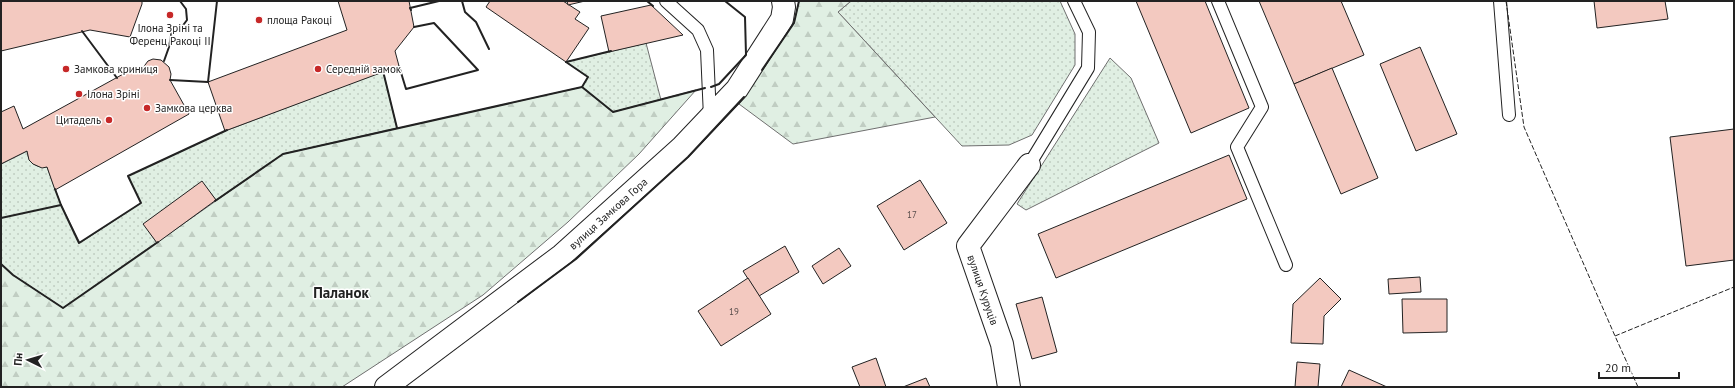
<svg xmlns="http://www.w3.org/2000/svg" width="1735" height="388" font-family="'PT Sans',sans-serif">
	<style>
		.green { fill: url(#green-dots); stroke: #6f6f6f }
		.forest { fill: url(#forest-firs); stroke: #6f6f6f }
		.building { fill: #f3c9c0; stroke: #222 }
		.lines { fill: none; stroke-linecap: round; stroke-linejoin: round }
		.lane-casing { stroke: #222; stroke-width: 14 }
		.street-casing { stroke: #222; stroke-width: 24 }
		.lane { stroke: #fff; stroke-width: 12 }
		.street { stroke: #fff; stroke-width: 22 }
		.fence { stroke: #222; stroke-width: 1; stroke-dasharray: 5 2; stroke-linecap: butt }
		.wall { stroke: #222; stroke-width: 2 }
		.poi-dot { fill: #c62828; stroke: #fff; stroke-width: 1.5 }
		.labels { text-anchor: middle; stroke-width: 3; stroke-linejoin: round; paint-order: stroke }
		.number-label { font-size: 9px; fill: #564c4a }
		.poi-label { font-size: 11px; fill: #222; stroke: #fff; text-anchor: start }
		.street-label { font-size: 11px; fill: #222; stroke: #fff }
		.district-label { font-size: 15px; font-weight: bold; fill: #222; stroke: #fff }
	</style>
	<defs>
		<pattern id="green-dots" width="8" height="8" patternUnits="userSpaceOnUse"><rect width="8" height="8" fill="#e0efe3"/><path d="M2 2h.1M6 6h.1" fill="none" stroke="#c0cdc2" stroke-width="1.8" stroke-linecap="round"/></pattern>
		<pattern id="forest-firs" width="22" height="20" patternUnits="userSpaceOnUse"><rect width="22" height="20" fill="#e0efe3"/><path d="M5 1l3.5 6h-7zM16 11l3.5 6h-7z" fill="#c0cdc2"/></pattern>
	</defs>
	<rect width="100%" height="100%" fill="#fff"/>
	<g class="green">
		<polygon points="851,1 1060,1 1075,34 1075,65 1032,135 1009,145 962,146 838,12"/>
		<polygon points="646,43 661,100 613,112 582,87 588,77 566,62"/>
		<polygon points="1110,58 1131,78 1159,143 1026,210 1017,204"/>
		<path d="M383 71 397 128 283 154 216 200 202 182 144 224 157 243 63 308 13 275 1 264V164L27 151C28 162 35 168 47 167L61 205 80 243 141 203 128 176 225 131Z"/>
	</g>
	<g class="forest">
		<polygon points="799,1 851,1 838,12 935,117 793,144 739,104 794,23"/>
		<polygon points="582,87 613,112 696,90 639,154 568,222 483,295 342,387 1,387 1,264 13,275 63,308 283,154"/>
	</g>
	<g class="building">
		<polygon points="1,1 142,1 142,4 130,37 90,30 1,51"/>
		<polygon points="338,1 409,1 414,27 395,51 399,66 225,131 208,82 347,30"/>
		<polygon points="490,1 563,1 580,12 575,19 589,28 566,62 486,7"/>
		<polygon points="567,1 585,1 568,5"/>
		<polygon points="1136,1 1205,1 1249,108 1191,133"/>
		<polygon points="1259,1 1341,1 1364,55 1294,84"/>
		<polygon points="1594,1 1665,1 1668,19 1597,28"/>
		<polygon points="651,5 683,35 609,52 601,16"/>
		<polygon points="1420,47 1457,134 1416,151 1380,64"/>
		<polygon points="153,59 161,60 169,67 171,74 170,80 189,114 55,190 47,167 42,168 33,164 29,160 27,151 1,164 1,112 14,106 23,129 136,67 142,69 148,61"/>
		<polygon points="1332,68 1378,178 1341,194 1294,84"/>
		<polygon points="1734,129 1734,260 1686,266 1670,137"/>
		<polygon points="1229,155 1247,199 1056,278 1038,234"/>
		<polygon points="920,180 947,223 904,250 877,206"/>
		<polygon points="202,181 216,200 157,243 143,224"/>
		<polygon points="785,246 799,272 759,296 743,271"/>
		<polygon points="839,248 851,266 823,284 812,266"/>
		<polygon points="1420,277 1421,292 1389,294 1388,279"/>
		<polygon points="748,278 771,314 721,346 698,311"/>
		<polygon points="1320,278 1341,299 1324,316 1323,344 1291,343 1293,304"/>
		<polygon points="1042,297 1057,352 1032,359 1016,304"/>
		<polygon points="1402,299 1447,299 1447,332 1403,333"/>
		<polygon points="876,358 886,387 860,387 852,367"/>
		<polygon points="1297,362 1320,364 1318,387 1295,387"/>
		<polygon points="1349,370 1387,387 1341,387"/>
		<polygon points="926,378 930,387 903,387"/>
	</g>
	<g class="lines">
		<defs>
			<g id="lane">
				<polyline points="666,1 698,30 707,50 710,117"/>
				<polyline points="1218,1 1262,107 1237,147 1286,265"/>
				<polyline points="1500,1 1509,115"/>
				<polyline points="1029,165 1088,68 1089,32 1074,1"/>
			</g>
			<g id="street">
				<path id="s1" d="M386 387 562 255 681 148 737 89 782 19 784 7 783 1"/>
				<polyline points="1009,387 1002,344 968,246 1029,165"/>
			</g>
		</defs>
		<use href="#lane" class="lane-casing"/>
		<use href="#street" class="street-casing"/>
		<use href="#lane" class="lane"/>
		<use href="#street" class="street"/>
		<g class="fence">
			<polyline points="1506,1 1524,127 1615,336"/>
			<polyline points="1638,387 1615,336 1734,287"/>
		</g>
		<g class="wall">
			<polyline points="462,1 465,12 476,22 489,49"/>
			<polyline points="647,1 653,6"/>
			<polyline points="411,10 410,8 439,1"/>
			<polyline points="82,31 117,78"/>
			<polyline points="164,61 169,47 172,30 181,28 187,20 186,9 180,1"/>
			<polyline points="566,62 611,51"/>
			<polyline points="399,66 406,89 478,70 434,23 414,27"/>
			<polyline points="762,70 794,23 799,1"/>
			<polyline points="385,71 383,71 397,128"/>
			<polyline points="170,80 208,82 217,1"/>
			<polyline points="582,87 613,112 705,88"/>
			<polyline points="711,87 719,84 746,55 745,17 725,1"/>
			<polyline points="55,189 61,205 79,243 141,203 128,176 227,130"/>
			<polyline points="215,201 283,154 582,87 588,77 566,62"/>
			<polyline points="1,218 61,205"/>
			<polyline points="1,264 13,275 63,308 158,242"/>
			<polyline points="518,302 576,259 688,157 744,97"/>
		</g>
	</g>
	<g class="poi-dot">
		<circle cx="170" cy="15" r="4"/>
		<circle cx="259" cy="20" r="4"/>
		<circle cx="66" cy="69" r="4"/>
		<circle cx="318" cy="69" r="4"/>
		<circle cx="79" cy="94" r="4"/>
		<circle cx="147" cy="108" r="4"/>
		<circle cx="109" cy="120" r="4"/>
	</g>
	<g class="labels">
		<g class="number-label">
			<text x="912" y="218">17</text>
			<text x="734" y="315">19</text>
		</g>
		<g class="poi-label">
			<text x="267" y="24">площа Ракоці</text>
			<text x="170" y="32" text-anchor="middle">Ілона Зріні та<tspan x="170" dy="13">Ференц Ракоці II</tspan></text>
			<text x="74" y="73">Замкова криниця</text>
			<text x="326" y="73">Середній замок</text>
			<text x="87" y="98">Ілона Зріні</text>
			<text x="155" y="112">Замкова церква</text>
			<text x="101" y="124" text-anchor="end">Цитадель</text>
		</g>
		<g class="street-label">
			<text dy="4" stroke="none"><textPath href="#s1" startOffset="282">вулиця Замкова Гора</textPath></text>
			<text transform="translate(983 290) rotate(71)" y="4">вулиця Куруців</text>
		</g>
		<g class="district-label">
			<text x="341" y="298">Паланок</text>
		</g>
	</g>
	<rect width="1735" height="388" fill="none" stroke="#222222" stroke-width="4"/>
	<g transform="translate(28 360) rotate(275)" stroke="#ffffff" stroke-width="3" paint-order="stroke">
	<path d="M0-3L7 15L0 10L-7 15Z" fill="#222222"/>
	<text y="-6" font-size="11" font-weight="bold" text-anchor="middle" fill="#222222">Пн</text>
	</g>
	<path d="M1599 372v6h80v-6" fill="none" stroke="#222222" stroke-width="2"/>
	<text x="1605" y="372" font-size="12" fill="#222222" stroke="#ffffff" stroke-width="3" paint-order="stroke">20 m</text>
</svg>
